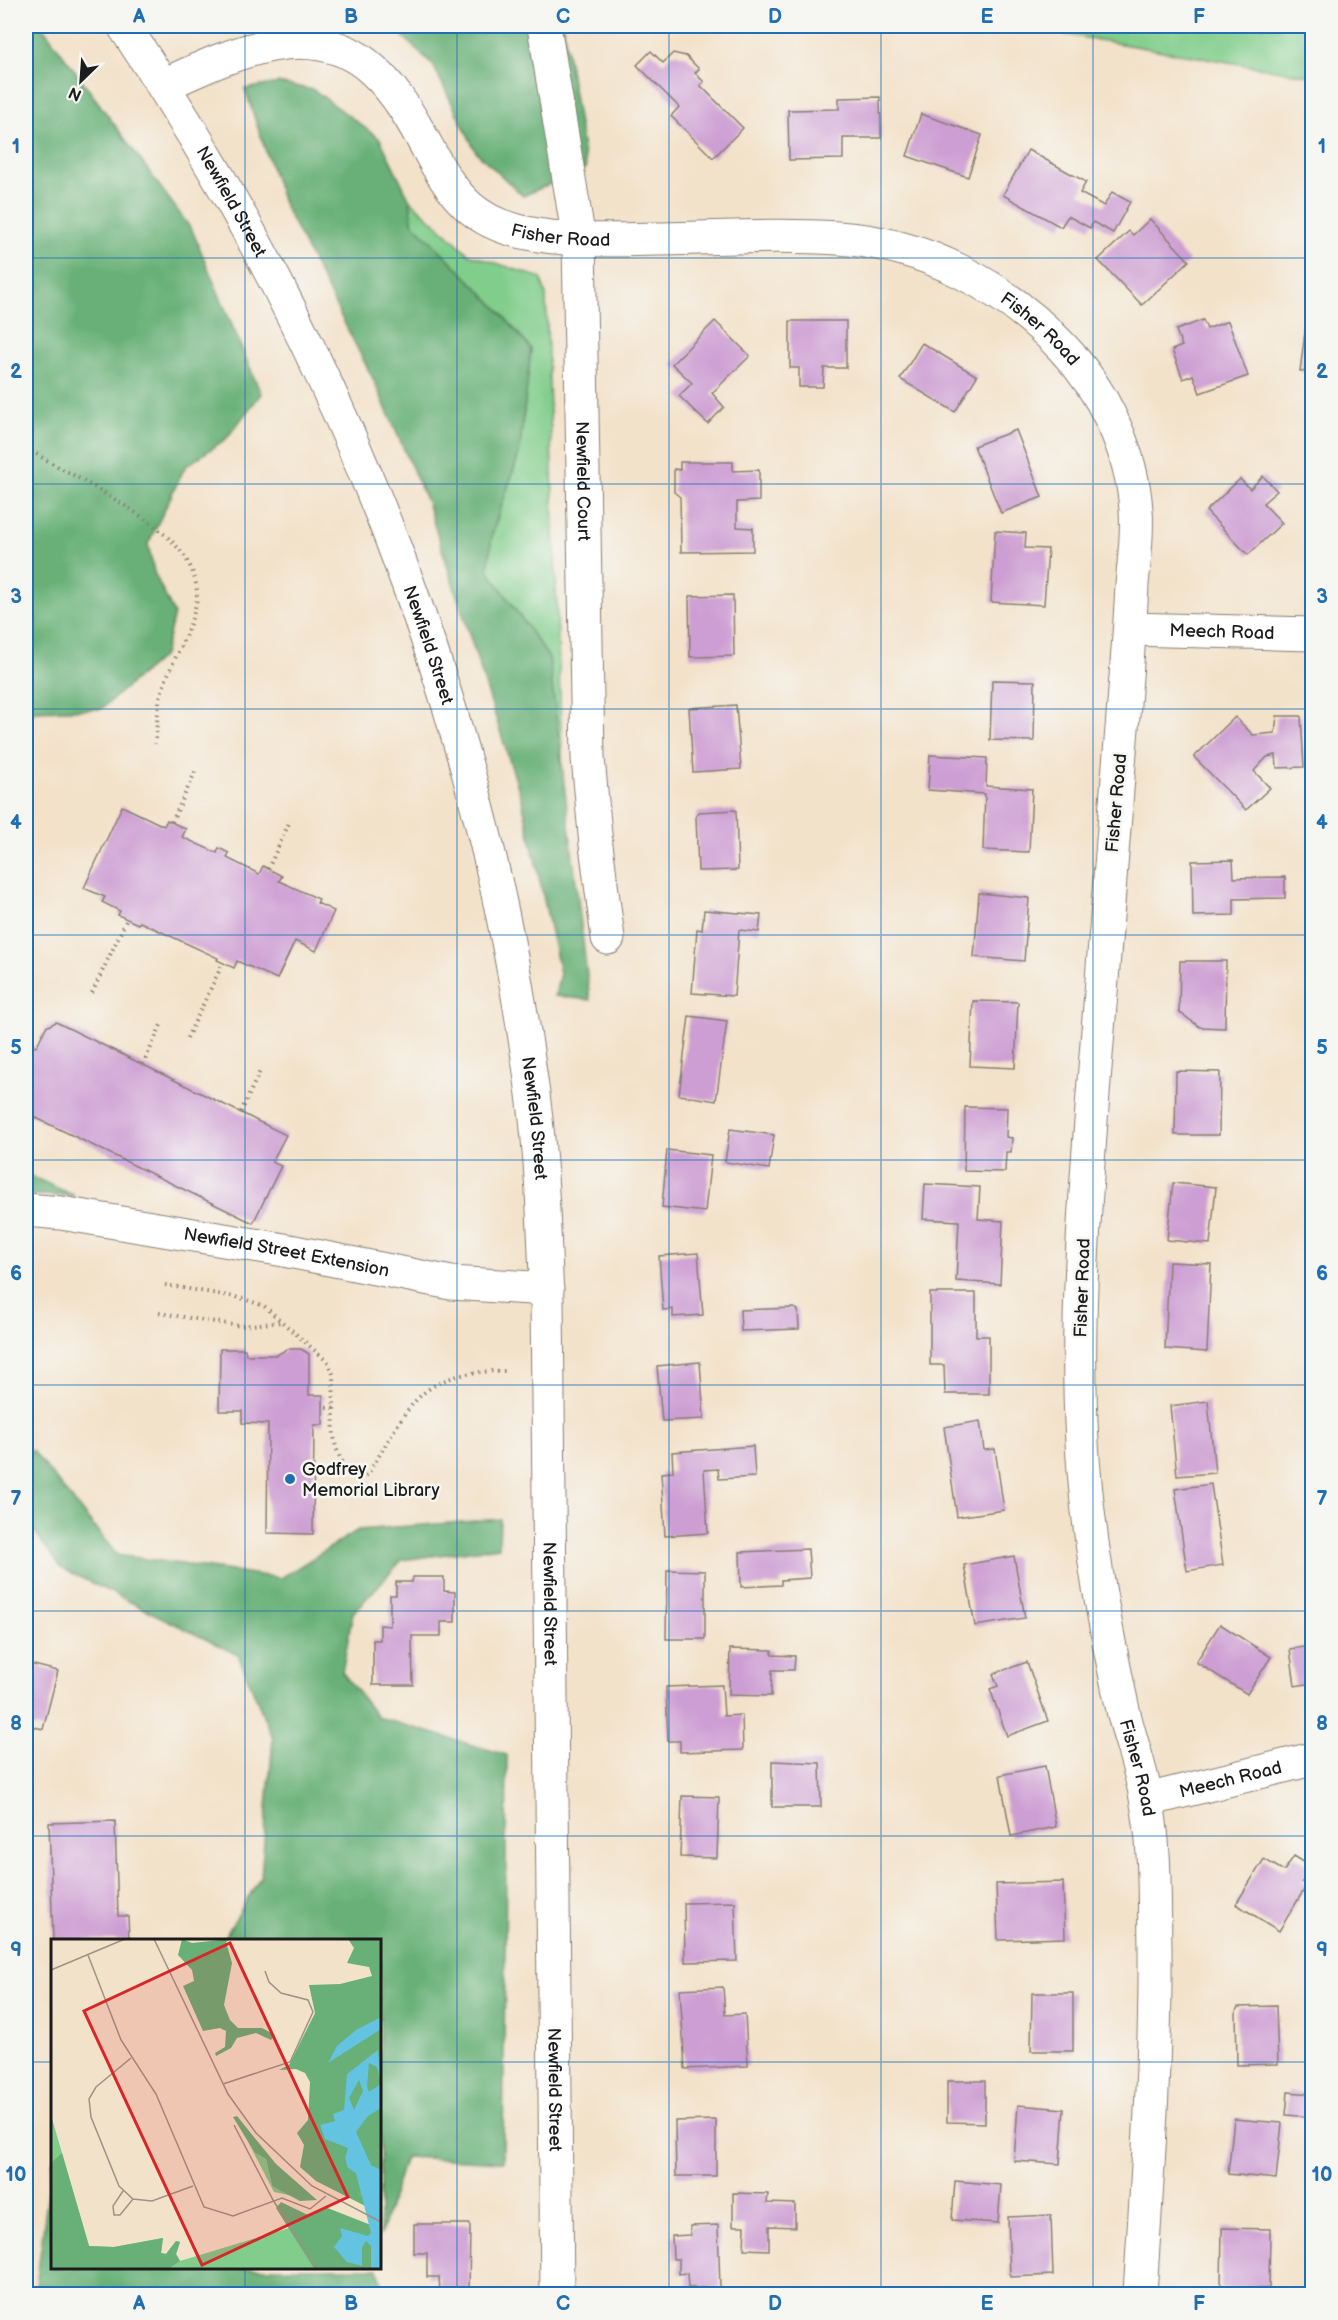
<svg xmlns="http://www.w3.org/2000/svg" width="1338" height="2320" font-family="'Balsamiq Sans',sans-serif">
	<style>
		.green { fill: #81cd8b; stroke: #4e7454; stroke-width: 1.5 }
		.forest { fill: #68b077; stroke: #42664a; stroke-width: 1.5 }
		.building { fill: #cd9ed3 }
		.lines { fill: none; stroke-linecap: round; stroke-linejoin: round }
		.minor-casing { stroke: #887f73; stroke-width: 35 }
		.secondary-casing { stroke: #887f73; stroke-width: 35 }
		.path { stroke: #887f73; stroke-width: 4; stroke-dasharray: 1.5 4.5; stroke-linecap: butt }
		.minor { stroke: #fff; stroke-width: 33 }
		.secondary { stroke: #fff; stroke-width: 33 }
		.grid { fill: none; stroke: #1f6fb2; stroke-width: 1.5; stroke-opacity: 0.55 }
		.poi-dot { fill: #1f6fb2; stroke: #f6f6f2; stroke-width: 2 }
		.labels { text-anchor: middle; stroke-width: 5; stroke-linejoin: round; paint-order: stroke }
		.street-label { font-size: 18px; fill: #1c1c1c; stroke: #f6f6f2 }
		.poi-label { font-size: 18px; fill: #1c1c1c; stroke: #f6f6f2; text-anchor: start }
		.inset-road { fill: none; stroke: #9d9384; stroke-width: 1.5 }
		.view { fill: #d62828; fill-opacity: 0.15; stroke: #d62828; stroke-width: 3 }
		.inset-edge { fill: none; stroke: #1c1c1c; stroke-width: 3 }
		.neatline { fill: none; stroke: #1f6fb2; stroke-width: 2 }
		.grid-label { font-size: 20px; text-anchor: middle; font-weight: bold; fill: #1f6fb2 }
	</style>
	<rect width="100%" height="100%" fill="#f6f6f2"/>
	<filter id="ink" filterUnits="userSpaceOnUse"><feTurbulence type="fractalNoise" baseFrequency=".0167" numOctaves="2"/><feDisplacementMap in="SourceGraphic" scale="12" xChannelSelector="R" yChannelSelector="G"/><feConvolveMatrix kernelMatrix="1 2 1 2 8 2 1 2 1" color-interpolation-filters="sRGB"/></filter>
	<filter id="wash" filterUnits="userSpaceOnUse"><feTurbulence type="fractalNoise" baseFrequency=".008" numOctaves="4" result="noise"/><feDisplacementMap in="SourceGraphic" scale="24" xChannelSelector="R" yChannelSelector="G"/><feGaussianBlur stdDeviation="1.35" result="paint"/><feColorMatrix in="noise" values="0 0 0 0 0 0 0 0 0 0 0 0 0 0 0 0 0 1.4 0 .05"/><feComposite in="paint" operator="in"/></filter>
	<g filter="url(#wash)">
		<rect width="100%" height="100%" fill="#f3e2ca"/>
		<g class="green">
			<polygon points="1016,26 1312,26 1312,76 1287,72"/>
			<polygon points="410,200 469,254 541,278 546,295 563,784 549,658 488,570 492,534 519,454 531,349 496,307 412,222"/>
		</g>
		<g class="forest">
			<polygon points="26,26 42,26 192,230 261,394 226,439 185,467 148,544 154,572 174,614 164,655 101,709 34,711 26,724"/>
			<polygon points="392,26 563,26 586,168 523,196 476,152 433,65"/>
			<polygon points="278,83 314,90 380,139 410,200 412,222 496,307 531,349 519,454 492,534 488,570 549,658 590,1000 555,996 560,973 522,800 427,502 374,381 283,203 245,89"/>
			<polygon points="26,1174 75,1196 26,1195"/>
			<polygon points="32,1450 117,1555 281,1578 358,1530 500,1519 499,1547 402,1560 353,1613 342,1672 377,1717 507,1755 503,2162 405,2157 380,2236 380,1940 223,1940 261,1876 273,1739 238,1655 61,1568 26,1520 26,1453"/>
			<polygon points="52,2161 52,2268 378,2268 384,2294 35,2294"/>
		</g>
		<g id="blocks">
			<g class="building">
				<polygon points="651,51 663,63 673,53 686,56 699,69 695,73 704,82 700,85 743,128 713,158 671,116 679,107 637,65"/>
				<polygon points="880,97 881,138 843,138 843,159 789,160 788,110 839,109 839,98"/>
				<polygon points="921,114 982,135 968,177 907,156"/>
				<polygon points="1028,150 1086,182 1080,193 1104,206 1112,192 1130,202 1113,233 1093,222 1090,228 1068,216 1061,227 1003,195"/>
				<polygon points="1150,219 1189,261 1142,305 1098,260 1129,231 1133,235"/>
				<polygon points="1307,317 1312,318 1312,373 1300,371"/>
				<polygon points="1203,320 1207,329 1228,321 1248,376 1200,393 1193,375 1183,379 1172,350 1182,346 1176,330"/>
				<polygon points="715,321 750,356 712,393 724,407 708,424 679,396 692,383 672,364"/>
				<polygon points="790,321 846,321 846,368 824,368 823,387 799,387 799,368 790,368"/>
				<polygon points="922,343 977,376 955,412 900,379"/>
				<polygon points="1016,430 1042,497 1001,513 974,446"/>
				<polygon points="680,462 733,462 733,471 759,470 759,501 737,502 737,527 753,528 753,551 681,552 680,497 674,492 674,469 680,470"/>
				<polygon points="1263,476 1277,491 1263,503 1282,523 1248,555 1206,511 1240,479 1250,489"/>
				<polygon points="995,531 1026,533 1025,548 1048,549 1044,605 991,602"/>
				<polygon points="733,595 734,656 690,657 689,596"/>
				<polygon points="992,680 1035,681 1034,741 990,740"/>
				<polygon points="736,705 741,769 693,772 689,708"/>
				<polygon points="1277,716 1301,716 1304,767 1277,768 1276,755 1267,757 1254,771 1270,788 1246,810 1194,757 1235,717 1253,735 1275,733"/>
				<polygon points="930,755 987,758 986,786 1032,789 1029,852 983,850 985,794 928,790"/>
				<polygon points="122,806 164,826 167,820 186,829 182,837 217,853 219,848 229,853 227,858 259,874 263,866 282,876 279,881 319,899 317,903 334,911 316,951 295,941 277,979 237,961 234,968 217,960 218,958 140,922 138,924 118,915 120,911 102,902 105,897 84,888"/>
				<polygon points="736,810 738,870 698,871 696,816 699,812"/>
				<polygon points="1233,860 1234,878 1285,877 1285,898 1234,899 1234,915 1193,916 1192,861"/>
				<polygon points="979,893 1029,898 1024,961 974,957"/>
				<polygon points="704,910 761,915 759,932 739,930 734,996 692,993 697,929 702,930"/>
				<polygon points="1180,961 1226,961 1225,1028 1200,1027 1179,1012"/>
				<polygon points="973,1001 1018,1002 1015,1068 970,1066"/>
				<polygon points="689,1016 727,1021 716,1101 679,1095"/>
				<polygon points="56,1022 286,1135 272,1162 281,1166 253,1223 26,1113 26,1042 36,1047 46,1027"/>
				<polygon points="1176,1071 1220,1072 1219,1135 1175,1135"/>
				<polygon points="965,1107 1007,1108 1006,1137 1012,1138 1011,1152 1006,1152 1005,1172 964,1171"/>
				<polygon points="730,1129 774,1135 769,1169 725,1162"/>
				<polygon points="667,1150 711,1155 705,1212 662,1207"/>
				<polygon points="1173,1183 1216,1187 1210,1244 1167,1240"/>
				<polygon points="925,1184 980,1187 978,1219 1003,1221 1000,1284 956,1281 959,1221 923,1219"/>
				<polygon points="698,1253 703,1315 673,1317 673,1309 663,1310 659,1256"/>
				<polygon points="1169,1262 1211,1264 1207,1352 1165,1349"/>
				<polygon points="930,1293 976,1293 976,1336 989,1336 989,1394 945,1394 944,1365 930,1365"/>
				<polygon points="794,1308 798,1310 799,1329 741,1331 740,1310"/>
				<polygon points="220,1349 245,1349 246,1355 277,1355 287,1349 301,1349 309,1354 309,1395 323,1395 323,1425 314,1425 313,1534 267,1533 268,1424 242,1423 242,1411 219,1411"/>
				<polygon points="700,1362 704,1419 662,1421 657,1366"/>
				<polygon points="1208,1401 1215,1473 1177,1476 1170,1406"/>
				<polygon points="980,1421 984,1450 995,1449 1004,1510 957,1517 944,1427"/>
				<polygon points="753,1446 755,1477 719,1479 718,1469 704,1470 708,1533 665,1536 661,1473 673,1472 672,1452"/>
				<polygon points="1211,1484 1223,1565 1187,1571 1175,1489"/>
				<polygon points="808,1549 810,1578 781,1580 781,1585 741,1587 740,1552"/>
				<polygon points="1014,1556 1025,1618 975,1626 964,1565"/>
				<polygon points="667,1570 705,1571 705,1639 666,1639"/>
				<polygon points="413,1577 444,1577 444,1591 455,1592 455,1622 441,1622 441,1636 412,1636 413,1685 373,1685 373,1640 380,1640 380,1625 390,1626 390,1595 396,1595 396,1582 412,1582"/>
				<polygon points="1220,1624 1271,1657 1247,1694 1196,1662"/>
				<polygon points="1312,1646 1312,1683 1295,1686 1290,1649"/>
				<polygon points="730,1649 772,1650 772,1655 795,1656 794,1670 772,1670 771,1696 729,1695"/>
				<polygon points="1027,1662 1048,1721 1007,1736 990,1689 998,1686 993,1674"/>
				<polygon points="26,1663 58,1671 43,1729 26,1725"/>
				<polygon points="722,1685 724,1716 742,1715 743,1750 680,1752 680,1741 668,1741 666,1687"/>
				<polygon points="772,1761 820,1763 821,1807 772,1807"/>
				<polygon points="1045,1766 1056,1827 1011,1836 1000,1775"/>
				<polygon points="682,1796 719,1797 717,1858 680,1857"/>
				<polygon points="115,1821 118,1916 128,1916 129,1940 53,1940 49,1823"/>
				<polygon points="1294,1856 1312,1867 1302,1882 1307,1885 1279,1931 1236,1904 1264,1859 1284,1871"/>
				<polygon points="1063,1882 1065,1938 998,1940 996,1884"/>
				<polygon points="735,1902 737,1961 685,1962 684,1903"/>
				<polygon points="723,1987 725,2015 745,2014 748,2066 685,2069 680,1989"/>
				<polygon points="1032,1993 1073,1993 1073,2051 1031,2051"/>
				<polygon points="1276,2006 1278,2064 1237,2065 1236,2011 1238,2007"/>
				<polygon points="947,2081 985,2081 985,2123 947,2122"/>
				<polygon points="1288,2092 1312,2094 1312,2117 1286,2115"/>
				<polygon points="1018,2105 1064,2109 1060,2164 1014,2161"/>
				<polygon points="1234,2119 1282,2123 1276,2179 1228,2174"/>
				<polygon points="716,2120 716,2176 676,2176 675,2121"/>
				<polygon points="955,2181 1001,2185 998,2223 952,2220"/>
				<polygon points="733,2193 768,2194 767,2203 795,2204 795,2227 769,2226 769,2250 744,2249 745,2226 733,2226"/>
				<polygon points="1311,2206 1312,2206 1312,2238 1307,2238"/>
				<polygon points="1051,2215 1053,2275 1010,2277 1008,2217"/>
				<polygon points="414,2224 470,2224 469,2293 440,2293 439,2277 427,2277 427,2253 414,2253"/>
				<polygon points="718,2225 720,2288 688,2288 687,2273 679,2274 679,2259 673,2259 672,2236 690,2235 690,2226"/>
				<polygon points="1222,2228 1270,2229 1269,2289 1221,2288"/>
			</g>
		</g>
	</g>
	<g filter="url(#ink)">
		<use href="#blocks" fill-opacity="0" stroke="#887f73" stroke-width="1.5"/>
		<g class="lines">
			<defs>
				<g id="minor">
					<path id="s1" d="M544 26 579 240 588 758 596 845 608 938"/>
					<path id="s2" d="M164 85C227 56 313 13 374 71 400 95 416 127 433 158 455 198 476 222 522 232 567 242 612 240 657 239 717 238 778 234 838 238 924 243 1005 286 1063 348 1103 390 1132 451 1136 510 1138 534 1134 561 1132 585 1129 645 1124 705 1119 765 1111 871 1102 976 1094 1081 1085 1201 1075 1322 1082 1442 1087 1533 1104 1622 1123 1710 1130 1740 1141 1768 1146 1798 1156 1847 1154 1898 1155 1948 1156 2064 1147 2179 1140 2294"/>
					<path id="s3" d="M1130 629 1312 634"/>
					<path id="s4" d="M26 1210 61 1213 284 1250 451 1283 547 1289"/>
					<path id="s5" d="M1147 1800 1312 1759"/>
				</g>
				<g id="secondary">
					<path id="s6" d="M124 26C339 346 483 711 533 1094 542 1162 544 1230 547 1299L557 2294"/>
				</g>
			</defs>
			<use href="#minor" class="minor-casing"/>
			<use href="#secondary" class="secondary-casing"/>
			<g class="path">
				<path d="M26 448C67 473 149 513 179 549 191 563 200 585 196 604 189 637 168 666 160 698 157 713 157 729 155 744"/>
				<polyline points="172,822 197,768"/>
				<polyline points="268,869 290,821"/>
				<polyline points="92,993 127,919"/>
				<polyline points="187,1038 223,963"/>
				<polyline points="143,1065 161,1025"/>
				<polyline points="241,1112 260,1071"/>
				<polyline points="165,1285 241,1298 264,1306 329,1363 333,1374 334,1408 323,1408"/>
				<polyline points="159,1313 240,1326 282,1322"/>
				<path d="M334 1408C333 1433 332 1453 351 1472 357 1477 362 1478 368 1474 410 1407 416 1371 505 1371"/>
			</g>
			<use href="#minor" class="minor"/>
			<use href="#secondary" class="secondary"/>
		</g>
	</g>
	<path class="grid" d="M245 26V1940M457 26V2294M669 26V2294M881 26V2294M1093 26V2294M26 258H1312M26 484H1312M26 709H1312M26 935H1312M26 1160H1312M26 1385H1312M26 1611H1312M26 1836H1312M26 2062H52M380 2062H1312M245 2268V2294"/>
	<circle class="poi-dot" cx="290" cy="1479" r="6"/>
	<g class="labels">
		<g class="street-label">
			<text dy="6" stroke="none"><textPath href="#s6" startOffset="206">Newfield Street</textPath></text>
			<text dy="6" stroke="none"><textPath href="#s2" startOffset="490">Fisher Road</textPath></text>
			<text dy="6" stroke="none"><textPath href="#s2" startOffset="994">Fisher Road</textPath></text>
			<text dy="6" stroke="none"><textPath href="#s1" startOffset="458">Newfield Court</textPath></text>
			<text dy="6" stroke="none"><textPath href="#s3" startOffset="92">Meech Road</textPath></text>
			<text dy="6" stroke="none"><textPath href="#s6" startOffset="692">Newfield Street</textPath></text>
			<text transform="translate(1116 803) rotate(-85)" y="6">Fisher Road</text>
			<text dy="6" stroke="none"><textPath href="#s6" startOffset="1178">Newfield Street</textPath></text>
			<text dy="6" stroke="none"><textPath href="#s4" startOffset="264">Newfield Street Extension</textPath></text>
			<text transform="translate(1082 1288) rotate(-88)" y="6">Fisher Road</text>
			<text dy="6" stroke="none"><textPath href="#s6" startOffset="1664">Newfield Street</textPath></text>
			<text dy="6" stroke="none"><textPath href="#s2" startOffset="2470">Fisher Road</textPath></text>
			<text dy="6" stroke="none"><textPath href="#s5" startOffset="86">Meech Road</textPath></text>
			<text dy="6" stroke="none"><textPath href="#s6" startOffset="2150">Newfield Street</textPath></text>
		</g>
		<g class="poi-label">
			<text x="302" y="1475">Godfrey<tspan x="302" dy="21">Memorial Library</tspan></text>
		</g>
	</g>
	<g transform="translate(51 1939)">
		<rect width="330" height="330" fill="#f3e2ca"/>
		<path d="M0 176 38 307 63 308 112 299 110 314 115 315 125 302 129 303 125 315 129 322 238 289 263 330H0ZM196 201 204 214 215 220 221 247 242 257 223 253Z" fill="#81cd8b"/>
		<path d="M131 0 141 4 179 0 175 3 181 24 173 66 179 81 187 89H211L224 96 220 101 205 94 186 99 180 109 165 117 164 114 174 108 175 92 169 89 152 92 132 47 143 42 141 31 127 16ZM297 0H330V275L265 242 249 228 253 206 246 194 257 181 259 143 254 134 245 130 228 131 238 126 264 74 258 46 289 45 321 37 318 28 296 24 303 9ZM186 177 225 225 266 261 249 262 221 247 215 220 204 214 182 178ZM11 214 38 307 63 308 112 299 110 314 115 315 125 302 129 303 125 315 129 322 117 330H0V224ZM230 263 257 276 274 268 330 290V330H263L225 269Z" fill="#68b077"/>
		<path d="M330 78V90L277 124 286 107 305 91ZM327 111 330 143 326 128 318 124 316 148 318 153 330 145V169L317 177 305 193 320 226 330 231V330H320V307L315 302 311 308V327L296 323 283 308 291 297 289 289 317 297 320 294 305 234 297 229 294 219 297 209 274 200 269 186 284 182 282 175 293 171 296 135ZM308 141 312 152 303 171 298 159Z" fill="#63c3e1" fill-rule="evenodd"/>
		<path class="inset-road" d="M103 0 177 155 205 194 261 247 330 283M37 16 70 101 105 155 153 268 182 277 231 259 259 270 275 257M0 31 74 0M80 119 45 148 38 160 40 178 68 247 82 260 101 262 142 247M172 145 239 123 262 73 257 61 230 54 218 43 214 32M183 186 222 261 266 330M72 252 62 267 63 276H69L82 260"/>
		<path class="view" d="M179 4 297 258 151 326 33 72Z"/>
		<rect width="330" height="330" class="inset-edge"/>
	</g>
	<rect width="1338" height="2320" fill="none" stroke="#f6f6f2" stroke-width="66"/>
	<g transform="translate(81 81) rotate(205)" stroke="#f6f6f2" stroke-width="4.5" paint-order="stroke">
	<path d="M0-4.5L10 22L0 15L-10 22Z" fill="#1c1c1c"/>
	<text y="-9" font-size="16" font-weight="bold" text-anchor="middle" fill="#1c1c1c">N</text>
	</g>
	<rect x="33" y="33" width="1272" height="2254" class="neatline"/>
	<g class="grid-label">
		<text x="139" y="23">A</text>
		<text x="351" y="23">B</text>
		<text x="563" y="23">C</text>
		<text x="775" y="23">D</text>
		<text x="987" y="23">E</text>
		<text x="1199" y="23">F</text>
		<text x="16" y="153">1</text>
		<text x="1322" y="153">1</text>
		<text x="16" y="378">2</text>
		<text x="1322" y="378">2</text>
		<text x="16" y="603">3</text>
		<text x="1322" y="603">3</text>
		<text x="16" y="829">4</text>
		<text x="1322" y="829">4</text>
		<text x="16" y="1054">5</text>
		<text x="1322" y="1054">5</text>
		<text x="16" y="1280">6</text>
		<text x="1322" y="1280">6</text>
		<text x="16" y="1505">7</text>
		<text x="1322" y="1505">7</text>
		<text x="16" y="1730">8</text>
		<text x="1322" y="1730">8</text>
		<text x="16" y="1956">9</text>
		<text x="1322" y="1956">9</text>
		<text x="16" y="2181">10</text>
		<text x="1322" y="2181">10</text>
		<text x="139" y="2310">A</text>
		<text x="351" y="2310">B</text>
		<text x="563" y="2310">C</text>
		<text x="775" y="2310">D</text>
		<text x="987" y="2310">E</text>
		<text x="1199" y="2310">F</text>
	</g>
</svg>
